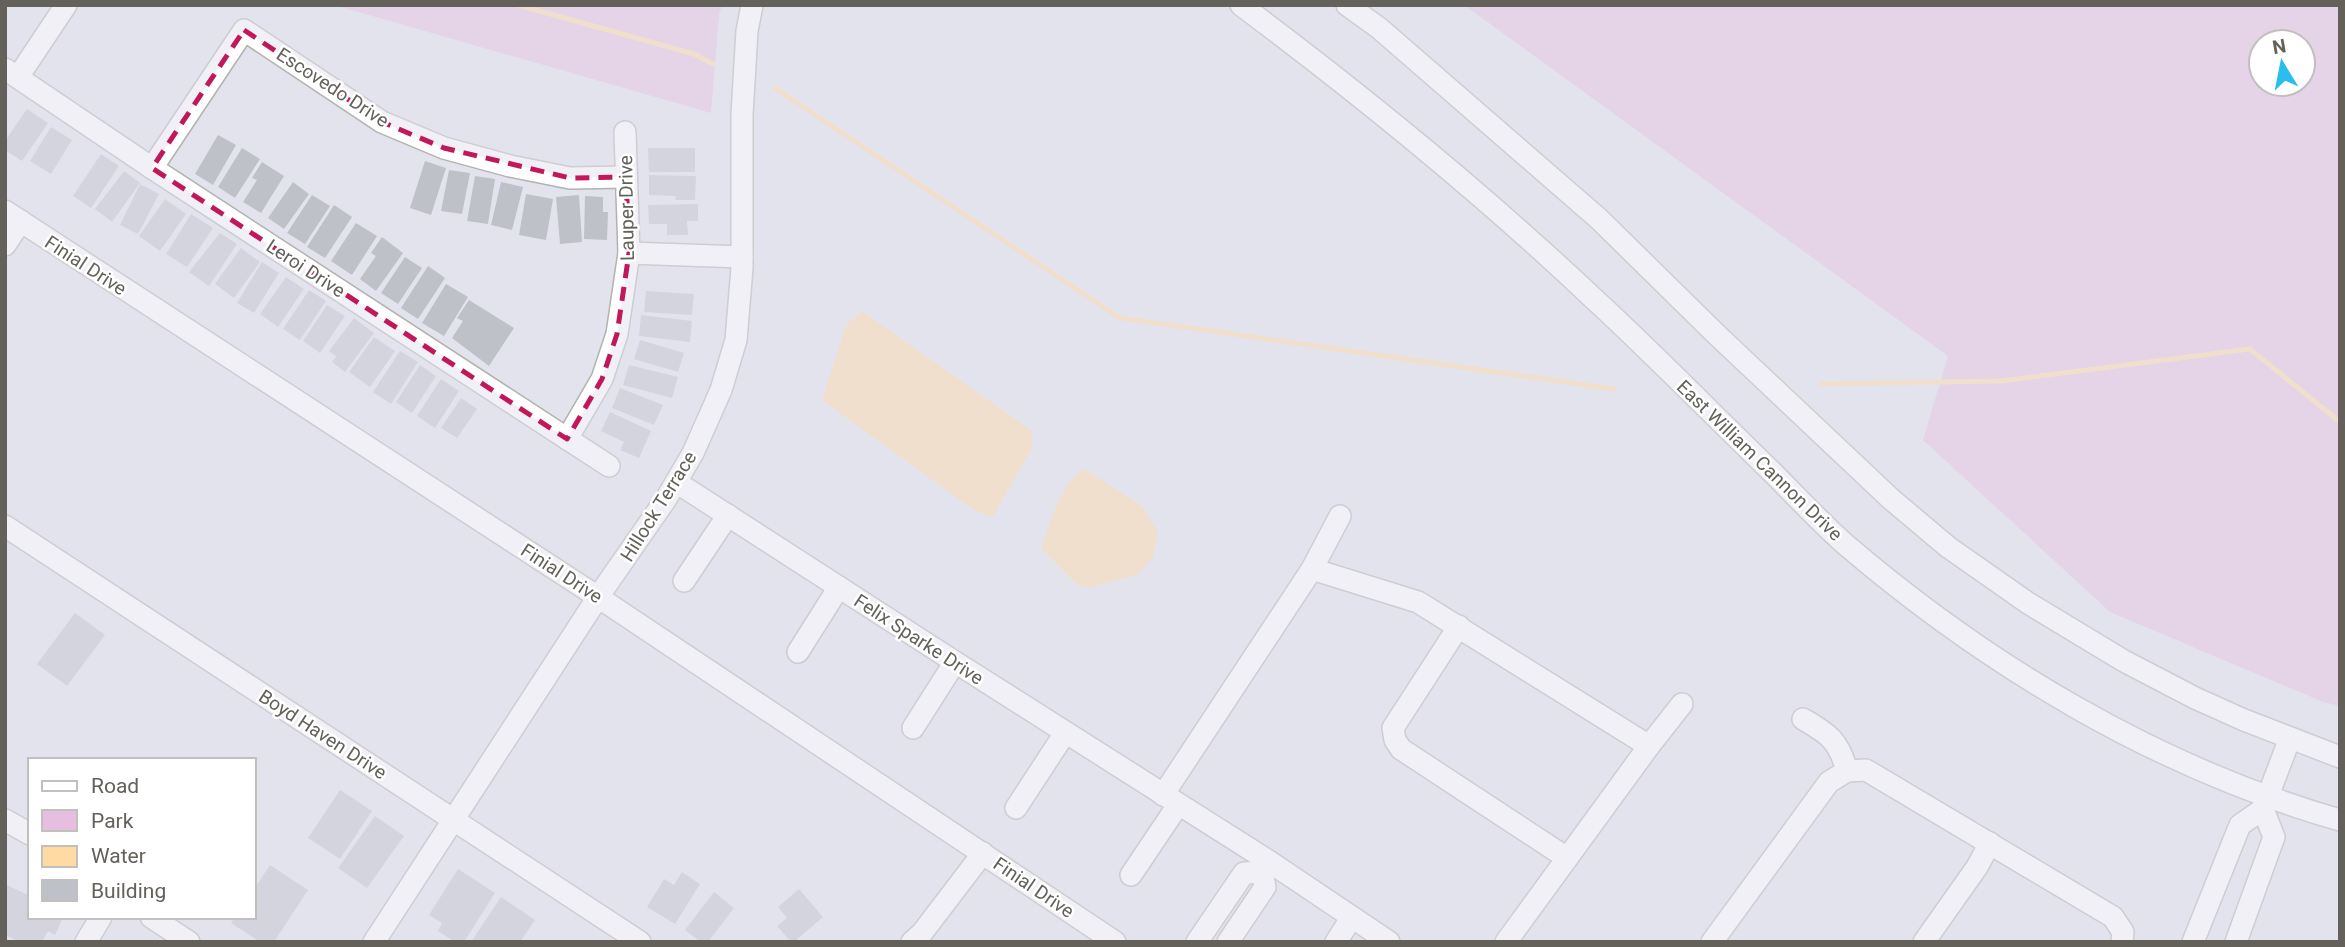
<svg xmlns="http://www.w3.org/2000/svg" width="2345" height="947" font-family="Roboto,sans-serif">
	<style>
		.green { fill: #e6bee0; fill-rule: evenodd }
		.water { fill: #ffdaa2 }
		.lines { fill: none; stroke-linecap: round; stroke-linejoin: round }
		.stream { stroke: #ffdaa2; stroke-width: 5 }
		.building { fill: #bfc1c9 }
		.minor-casing { stroke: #b3b2ac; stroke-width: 24 }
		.minor { stroke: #fff; stroke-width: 21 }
		.marked { fill: none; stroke: #c2185b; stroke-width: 5; stroke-dasharray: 14 9; stroke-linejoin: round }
		.labels { text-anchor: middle; stroke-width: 5; stroke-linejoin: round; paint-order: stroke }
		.street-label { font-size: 19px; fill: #64615b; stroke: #fff }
	</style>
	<rect width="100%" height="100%" fill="#e3e3ee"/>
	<g class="green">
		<polygon points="334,5 722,5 719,15 711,113"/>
		<path d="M1464 5H2340V706L2323 702 2110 612 1923 440 1948 356ZM2261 42H2303V84H2261Z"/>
	</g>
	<g class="water">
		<polygon points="862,311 1032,431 1032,448 993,517 975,511 822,400 846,325"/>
		<path d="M1084 469 1142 506 1158 532 1153 557 1138 574 1089 588 1077 585 1041 548C1051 522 1059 485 1084 469Z"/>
	</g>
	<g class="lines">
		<g class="stream">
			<polyline points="518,5 694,54 713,64"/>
			<polyline points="775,88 1120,318 1614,389"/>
			<polyline points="1821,384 2001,381 2250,349 2340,422"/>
		</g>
	</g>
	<g class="building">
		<polygon points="27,109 48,123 22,161 5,150 5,141"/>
		<polygon points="51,127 72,140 51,174 30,161"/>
		<polygon points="218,135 236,145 213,185 195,174"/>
		<polygon points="242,148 260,159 235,198 218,187"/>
		<polygon points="648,148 695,148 695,172 649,172"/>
		<polygon points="101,154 119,166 91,208 73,196"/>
		<polygon points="425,161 446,168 431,215 410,208"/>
		<polygon points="262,162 284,176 261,213 243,202 257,180 252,178"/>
		<polygon points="449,170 470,173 462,214 441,211"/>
		<polygon points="124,171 140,183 112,222 95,209"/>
		<polygon points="649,175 696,176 695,200 675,200 676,196 649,195"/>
		<polygon points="475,176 495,179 488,224 467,221"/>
		<polygon points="293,182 309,194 284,229 268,218"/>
		<polygon points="501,182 523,187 512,230 491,225"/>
		<polygon points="140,184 159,194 138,234 120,225"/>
		<polygon points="526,194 553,199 546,240 519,235"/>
		<polygon points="312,195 330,206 305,244 287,233"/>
		<polygon points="579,195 582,242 560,244 556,197"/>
		<polygon points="585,196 603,197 603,212 608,212 607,240 584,239"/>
		<polygon points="165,199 186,214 160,251 139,236"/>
		<polygon points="698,204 698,221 687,221 688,235 667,235 667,224 649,224 648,205"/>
		<polygon points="334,205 352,217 325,258 307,247"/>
		<polygon points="191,214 213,228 187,267 166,254"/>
		<polygon points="356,223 377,236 352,275 331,261"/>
		<polygon points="220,233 237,244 209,286 189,272"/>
		<polygon points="382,237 403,253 376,291 360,279 376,256 371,253"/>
		<polygon points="241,248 260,262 234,298 215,284"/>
		<polygon points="405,257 422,268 398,304 381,293"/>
		<polygon points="262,262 279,273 254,313 237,303"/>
		<polygon points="428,266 445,278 418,319 401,308"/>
		<polygon points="286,277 304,289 278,327 260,314"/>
		<polygon points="446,284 468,297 444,336 422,323"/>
		<polygon points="309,290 326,301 300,340 283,329"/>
		<polygon points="646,291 694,294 692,315 644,312"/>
		<polygon points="469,300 514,328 489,366 452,338 463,321 457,318"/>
		<polygon points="327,305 345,316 320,353 303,341"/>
		<polygon points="641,315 692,321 690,342 639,336"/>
		<polygon points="354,318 374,333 345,372 332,362 336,356 329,351"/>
		<polygon points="374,337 395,351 370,387 349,372"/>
		<polygon points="640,340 684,353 678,372 634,359"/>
		<polygon points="400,351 418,362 391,404 373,392"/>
		<polygon points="420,365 436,376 412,413 396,402"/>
		<polygon points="629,365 678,377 672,398 623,385"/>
		<polygon points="441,379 459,391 435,428 417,416"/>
		<polygon points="620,388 663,405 654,425 612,408"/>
		<polygon points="461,398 477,409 457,438 441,428"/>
		<polygon points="610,412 651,431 639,458 620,450 624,442 601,431"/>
		<polygon points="75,613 105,635 67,686 37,664"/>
		<polygon points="340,790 372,811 340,859 308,838"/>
		<polygon points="375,816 404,836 367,888 338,868"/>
		<polygon points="270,865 308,890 274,942 260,942 231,923 235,917 254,917 254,889"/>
		<polygon points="458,869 495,893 464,942 455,942 438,931 442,923 429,915"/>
		<polygon points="682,872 700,884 675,924 647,907 664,879 674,885"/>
		<polygon points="5,884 30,896 30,917 63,917 55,935 48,931 42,942 20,942 5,935"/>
		<polygon points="799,889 823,917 794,942 791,942 777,926 787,918 778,907"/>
		<polygon points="714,892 734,908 708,942 701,942 685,930"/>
		<polygon points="501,897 535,920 520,942 471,942"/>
	</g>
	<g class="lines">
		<defs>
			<g id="minor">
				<path d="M1241 5C1364 97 1482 193 1593 298 1654 354 1712 414 1772 472 1796 496 1820 522 1846 545 1989 667 2158 768 2340 820"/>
				<polyline points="1347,5 1379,28 1599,219 1717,335 1891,499 1948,547 2028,603 2124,661 2195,698 2244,720 2340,757"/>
				<polyline points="5,69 152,168 609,466"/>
				<polyline points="18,77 66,5"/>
				<polyline points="152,168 244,30 382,122 444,148 510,166 570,178 626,177"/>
				<polyline points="5,211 598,597 1115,942"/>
				<polyline points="5,245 21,221"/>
				<polyline points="629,253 742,257"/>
				<polyline points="567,439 602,379 617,334 629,253 625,132"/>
				<polyline points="676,482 955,662 1270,862"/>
				<polyline points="5,526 640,942"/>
				<polyline points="1312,569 1340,516"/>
				<polyline points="684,581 728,515"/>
				<polyline points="1459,626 1393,728 1395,740 1401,749 1567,858"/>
				<polyline points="798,652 839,587"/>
				<path d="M1803 719C1829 734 1839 741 1847 771"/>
				<polyline points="913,728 955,662"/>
				<polyline points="1649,746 1682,704"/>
				<polyline points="1163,795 1312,569 1418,602 1649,746 1506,942"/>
				<polyline points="1016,808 1065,733"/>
				<polyline points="5,820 30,834"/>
				<polyline points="1131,875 1178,805"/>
				<polyline points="151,917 189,942"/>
				<polyline points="86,942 101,917"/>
				<polyline points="374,942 598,597 666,499 693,453 721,390 736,340 742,268 742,114 747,31 752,5"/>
				<polyline points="912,942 922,933 983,853"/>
				<polyline points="1197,942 1244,873 1262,872"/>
				<polyline points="1228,942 1265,887 1262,872 1270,862 1389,942"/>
				<polyline points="1336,942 1352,917"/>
				<polyline points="1712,942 1829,782 1847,771 1866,770 2113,917 2123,932 2122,942"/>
				<polyline points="1924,942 1977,867 1990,843"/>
				<polyline points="2193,942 2240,825 2263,809 2290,738"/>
				<polyline points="2236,942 2274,837 2263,809"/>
			</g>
		</defs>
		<use href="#minor" class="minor-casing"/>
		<use href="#minor" class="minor"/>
	</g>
	<path d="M0 0H2345V947H0ZM244 30 382 122 444 148 570 178 626 177 629 253 617 334 602 379 567 439 152 168Z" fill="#e3e3ee" fill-opacity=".55" fill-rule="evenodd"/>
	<path class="marked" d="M244 30 382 122 444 148 570 178 626 177 629 253 617 334 602 379 567 439 152 168Z"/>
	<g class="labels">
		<g class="street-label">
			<text transform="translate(333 87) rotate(33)" y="7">Escovedo Drive</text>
			<text transform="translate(626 208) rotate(-91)" y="7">Lauper Drive</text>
			<text transform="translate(86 265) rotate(33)" y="7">Finial Drive</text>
			<text transform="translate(306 268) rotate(33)" y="7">Leroi Drive</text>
			<text transform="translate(1760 460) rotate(44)" y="7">East William Cannon Drive</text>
			<text transform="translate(658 506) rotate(-58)" y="7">Hillock Terrace</text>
			<text transform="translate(562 573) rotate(33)" y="7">Finial Drive</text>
			<text transform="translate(919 639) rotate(33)" y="7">Felix Sparke Drive</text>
			<text transform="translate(323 734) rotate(33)" y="7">Boyd Haven Drive</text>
			<text transform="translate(1034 887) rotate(34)" y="7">Finial Drive</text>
		</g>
	</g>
	<rect width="2345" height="947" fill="none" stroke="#64615b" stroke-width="14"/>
	<rect x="28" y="758" width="228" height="161" fill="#ffffff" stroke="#c1c0bd" stroke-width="2"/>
	<rect x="42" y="781" width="35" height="10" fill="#ffffff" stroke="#c1c0bd" stroke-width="2"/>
	<text x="91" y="793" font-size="21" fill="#64615b">Road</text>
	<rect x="42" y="810" width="35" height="21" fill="#e6bee0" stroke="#c1c0bd" stroke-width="2"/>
	<text x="91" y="828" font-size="21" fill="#64615b">Park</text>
	<rect x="42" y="846" width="35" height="21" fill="#ffdaa2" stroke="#c1c0bd" stroke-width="2"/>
	<text x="91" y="863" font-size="21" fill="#64615b">Water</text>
	<rect x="42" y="880" width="35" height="21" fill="#bfc1c9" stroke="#c1c0bd" stroke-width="2"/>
	<text x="91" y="898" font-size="21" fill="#64615b">Building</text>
	<g transform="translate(2282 63) rotate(350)"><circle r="33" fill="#ffffff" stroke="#c1c0bd" stroke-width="2"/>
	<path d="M0-5L12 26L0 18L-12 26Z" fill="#2abded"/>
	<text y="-10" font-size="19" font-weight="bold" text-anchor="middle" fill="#64615b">N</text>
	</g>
</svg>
